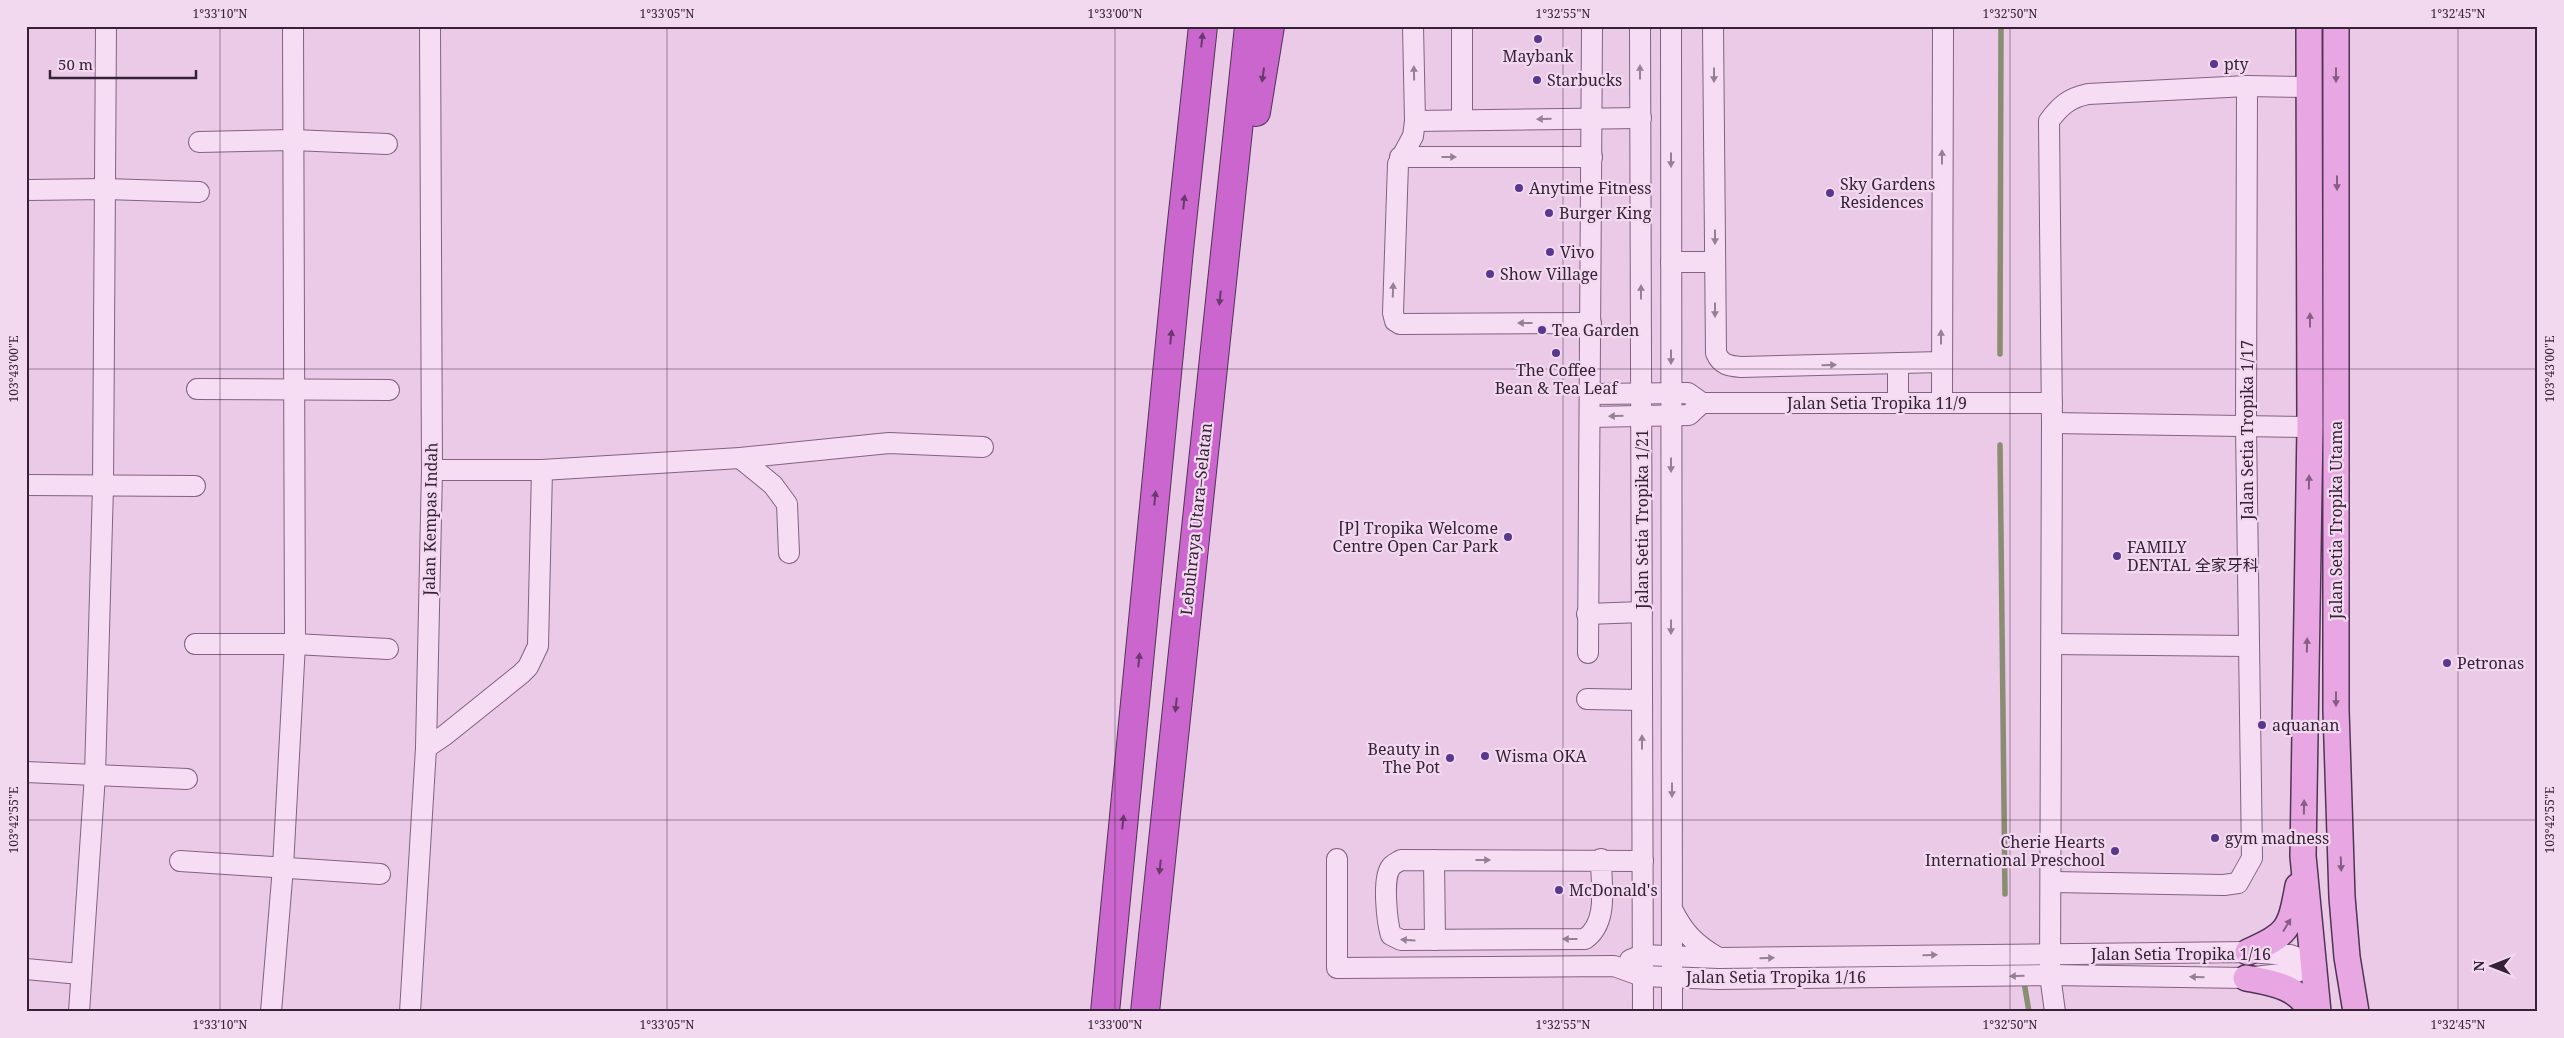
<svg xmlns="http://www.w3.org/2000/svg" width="2564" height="1038" font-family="'Noto Serif','Noto Sans SC',serif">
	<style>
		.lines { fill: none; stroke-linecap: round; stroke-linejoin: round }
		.stream { stroke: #898d72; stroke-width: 5.5 }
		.minor-casing { stroke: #826185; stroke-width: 22 }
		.major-casing { stroke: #4f3454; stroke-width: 28 }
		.highway-casing { stroke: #4f3454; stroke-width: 30 }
		.minor { stroke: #f6ddf3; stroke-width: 20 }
		.major { stroke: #e8a7e3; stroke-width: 25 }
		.highway { stroke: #ca66ce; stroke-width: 28 }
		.oneway { fill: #693a6c }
		.oneway2 { fill: #968095 }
		.oneway3 { fill: #865e84 }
		.ticks { fill: none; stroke: #352237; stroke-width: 1; stroke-opacity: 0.45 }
		.poi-dot { fill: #59378d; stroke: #f2d9f0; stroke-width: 2 }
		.labels { text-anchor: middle; stroke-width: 4.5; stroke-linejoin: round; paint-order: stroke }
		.poi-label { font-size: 16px; fill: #352237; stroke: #f2d9f0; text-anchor: start }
		.street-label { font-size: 16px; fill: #352237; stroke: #f2d9f0 }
		.neatline { fill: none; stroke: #352237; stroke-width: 2 }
		.ticks-label { font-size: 12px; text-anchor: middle; fill: #352237 }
	</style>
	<rect width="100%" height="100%" fill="#eacae7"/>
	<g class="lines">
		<g class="stream">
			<polyline points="2000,354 2001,26"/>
			<polyline points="2000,445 2005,894"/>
			<polyline points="2024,982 2029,1012"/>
		</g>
		<defs>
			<g id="minor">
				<polyline points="1413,26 1415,121 1413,136 1398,164 1393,313 1395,321 1400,324 1591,323"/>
				<polyline points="1462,26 1462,120"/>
				<polyline points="1640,26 1643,1012"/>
				<polyline points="1671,26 1672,1012"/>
				<path d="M1713 26 1716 353C1721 365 1729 366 1741 367L1941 362"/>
				<polyline points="1415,121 1641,118"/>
				<polyline points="199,142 293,140 387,144"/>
				<polyline points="1400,157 1592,157"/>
				<polyline points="26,190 106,189 199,192"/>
				<polyline points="1671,262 1715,262"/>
				<polyline points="1898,363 1898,403"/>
				<polyline points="197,389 389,390"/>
				<polyline points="1591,394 1688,393 1702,403"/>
				<polyline points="1702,403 2052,403"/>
				<polyline points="1942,403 1943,26"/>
				<polyline points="1590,417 1689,415 1702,403"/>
				<polyline points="2052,423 2310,427"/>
				<polyline points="740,458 773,485 787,504 789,553"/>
				<polyline points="542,470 740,458 889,443 983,447"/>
				<polyline points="26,485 195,486"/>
				<polyline points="1587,614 1642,612"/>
				<polyline points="195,644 295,644 388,649"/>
				<polyline points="2052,644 2249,646"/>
				<polyline points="1588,653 1592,26"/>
				<polyline points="1587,699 1642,700"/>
				<polyline points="426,748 445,735 521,674 528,667 538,646 542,470 432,470"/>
				<polyline points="26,772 187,779"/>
				<polyline points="1337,859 1337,968 1614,966 1642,976 1718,979 2050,975 2246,978 2297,972 2314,963"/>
				<path d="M1601 859C1601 886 1609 922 1585 939L1401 940 1391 935C1387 922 1382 878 1391 867 1393 864 1398 862 1401 860L1643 861"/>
				<polyline points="1434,860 1435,940"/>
				<polyline points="180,861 380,874"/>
				<polyline points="2052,882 2224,885 2238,883 2252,858 2246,426 2247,86"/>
				<path d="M1673 911C1684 933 1696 945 1717 957"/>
				<polyline points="1630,960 1642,955 1719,958 2248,952 2290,955 2314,963"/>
				<polyline points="26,969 80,974"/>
				<polyline points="79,1012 95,775 103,486 106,26"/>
				<polyline points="271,1012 283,867 295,644 293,26"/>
				<polyline points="410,1012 426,748 432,470 430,26"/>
				<path d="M2055 1012 2050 975 2052 423 2049 121C2060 106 2069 98 2088 94L2247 86 2309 87"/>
			</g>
			<g id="major">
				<polyline points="2309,26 2310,427 2303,856 2318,1012"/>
				<polyline points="2336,26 2336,710 2342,897 2347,957 2356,1012"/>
				<path d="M2248 952C2288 934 2290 930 2298 886"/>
				<path d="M2246 978C2272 983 2298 986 2311 1012"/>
			</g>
			<g id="highway">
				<polyline points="1256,112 1270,26"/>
				<polyline points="1105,1012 1179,250 1203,26"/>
				<polyline points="1145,1012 1249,26"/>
			</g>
		</defs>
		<use href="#minor" class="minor-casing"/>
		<use href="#major" class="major-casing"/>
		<use href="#highway" class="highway-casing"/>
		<use href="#minor" class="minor"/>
		<use href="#major" class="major"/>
		<use href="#highway" class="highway"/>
	</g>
	<defs><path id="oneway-solid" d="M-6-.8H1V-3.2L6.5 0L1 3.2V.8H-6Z" transform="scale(1.25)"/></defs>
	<g class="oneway">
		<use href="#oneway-solid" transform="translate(1202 40) rotate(-84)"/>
		<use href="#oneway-solid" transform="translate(1263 75) rotate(98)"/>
		<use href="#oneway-solid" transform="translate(1184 202) rotate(-84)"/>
		<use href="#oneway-solid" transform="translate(1220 298) rotate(96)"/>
		<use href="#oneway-solid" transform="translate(1171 337) rotate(-84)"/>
		<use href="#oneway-solid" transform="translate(1155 498) rotate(-84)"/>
		<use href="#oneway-solid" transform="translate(1139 660) rotate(-84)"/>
		<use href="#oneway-solid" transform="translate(1176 705) rotate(96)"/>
		<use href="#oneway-solid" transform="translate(1123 822) rotate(-84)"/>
		<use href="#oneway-solid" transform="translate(1160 867) rotate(96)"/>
	</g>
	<g class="oneway2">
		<use href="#oneway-solid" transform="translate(1640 72) rotate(-90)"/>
		<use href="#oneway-solid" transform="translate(1414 73) rotate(-91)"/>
		<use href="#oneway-solid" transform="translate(1714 75) rotate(90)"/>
		<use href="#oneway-solid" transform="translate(1544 119) rotate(179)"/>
		<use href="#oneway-solid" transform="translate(1449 157)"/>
		<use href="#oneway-solid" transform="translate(1942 157) rotate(-90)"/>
		<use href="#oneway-solid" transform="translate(1671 160) rotate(90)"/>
		<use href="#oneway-solid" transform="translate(1715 237) rotate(90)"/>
		<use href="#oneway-solid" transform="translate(1393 290) rotate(-88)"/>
		<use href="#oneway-solid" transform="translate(1641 292) rotate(-90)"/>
		<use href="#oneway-solid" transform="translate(1715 310) rotate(90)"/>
		<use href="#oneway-solid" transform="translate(1525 323) rotate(180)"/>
		<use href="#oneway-solid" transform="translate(1941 337) rotate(-90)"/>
		<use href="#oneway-solid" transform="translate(1671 357) rotate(90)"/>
		<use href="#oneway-solid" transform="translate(1829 365) rotate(-1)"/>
		<use href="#oneway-solid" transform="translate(1616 416) rotate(179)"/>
		<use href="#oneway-solid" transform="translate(1671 465) rotate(90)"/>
		<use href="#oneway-solid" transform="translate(1671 627) rotate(90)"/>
		<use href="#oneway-solid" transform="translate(1642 742) rotate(-90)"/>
		<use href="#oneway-solid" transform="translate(1672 790) rotate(90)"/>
		<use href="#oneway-solid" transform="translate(1483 860)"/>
		<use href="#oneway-solid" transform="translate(1570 939) rotate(180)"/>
		<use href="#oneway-solid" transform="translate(1408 940) rotate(-177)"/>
		<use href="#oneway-solid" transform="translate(1930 955) rotate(-1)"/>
		<use href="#oneway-solid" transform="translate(1767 958) rotate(-1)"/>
		<use href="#oneway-solid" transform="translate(2017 976) rotate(179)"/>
		<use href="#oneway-solid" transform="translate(2197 977) rotate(-179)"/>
	</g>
	<g class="oneway3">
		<use href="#oneway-solid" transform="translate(2336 75) rotate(90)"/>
		<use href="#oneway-solid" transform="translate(2337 183) rotate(90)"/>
		<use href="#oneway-solid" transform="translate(2310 320) rotate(-90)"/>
		<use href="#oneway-solid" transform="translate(2309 482) rotate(-89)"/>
		<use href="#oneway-solid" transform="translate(2307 645) rotate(-89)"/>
		<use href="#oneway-solid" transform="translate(2336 699) rotate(90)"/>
		<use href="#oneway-solid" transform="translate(2304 807) rotate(-89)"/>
		<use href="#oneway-solid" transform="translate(2341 864) rotate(88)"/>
		<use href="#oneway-solid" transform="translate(2287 925) rotate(-59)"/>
	</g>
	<path class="ticks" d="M220 26V1012M667 26V1012M1115 26V1012M1563 26V1012M2010 26V1012M2458 26V1012M26 369H2538M26 820H2538"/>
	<g class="poi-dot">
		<circle cx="1538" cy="39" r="5"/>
		<circle cx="2214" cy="64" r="5"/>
		<circle cx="1537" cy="80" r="5"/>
		<circle cx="1519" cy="188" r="5"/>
		<circle cx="1830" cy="193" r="5"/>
		<circle cx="1549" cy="213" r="5"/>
		<circle cx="1550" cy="252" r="5"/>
		<circle cx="1490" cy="274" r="5"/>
		<circle cx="1542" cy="330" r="5"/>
		<circle cx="1556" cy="353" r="5"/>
		<circle cx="1508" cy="537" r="5"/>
		<circle cx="2117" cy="556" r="5"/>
		<circle cx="2447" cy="663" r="5"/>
		<circle cx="2262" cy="725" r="5"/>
		<circle cx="1485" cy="756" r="5"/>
		<circle cx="1450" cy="758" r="5"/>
		<circle cx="2215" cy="838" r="5"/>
		<circle cx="2115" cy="851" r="5"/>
		<circle cx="1559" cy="890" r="5"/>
	</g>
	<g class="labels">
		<g class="poi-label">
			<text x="1538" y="62" text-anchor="middle">Maybank</text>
			<text x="2224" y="70">pty</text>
			<text x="1547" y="86">Starbucks</text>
			<text x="1840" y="190">Sky Gardens<tspan x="1840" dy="18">Residences</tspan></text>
			<text x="1529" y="194">Anytime Fitness</text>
			<text x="1559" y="219">Burger King</text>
			<text x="1560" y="258">Vivo</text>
			<text x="1500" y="280">Show Village</text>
			<text x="1552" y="336">Tea Garden</text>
			<text x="1556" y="376" text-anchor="middle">The Coffee<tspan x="1556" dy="18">Bean &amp; Tea Leaf</tspan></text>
			<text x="1498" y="534" text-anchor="end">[P] Tropika Welcome<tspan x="1498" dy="18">Centre Open Car Park</tspan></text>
			<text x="2127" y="553">FAMILY<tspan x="2127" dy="18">DENTAL 全家牙科</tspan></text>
			<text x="2457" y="669">Petronas</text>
			<text x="2272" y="731">aquanan</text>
			<text x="1440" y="755" text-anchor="end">Beauty in<tspan x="1440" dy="18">The Pot</tspan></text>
			<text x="1495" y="762">Wisma OKA</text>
			<text x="2225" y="844">gym madness</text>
			<text x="2105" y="848" text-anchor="end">Cherie Hearts<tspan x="2105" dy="18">International Preschool</tspan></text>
			<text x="1569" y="896">McDonald's</text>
		</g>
		<g class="street-label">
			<text x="1877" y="409">Jalan Setia Tropika 11/9</text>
			<text transform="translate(2247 430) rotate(-90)" y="6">Jalan Setia Tropika 1/17</text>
			<text transform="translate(430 519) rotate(-89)" y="6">Jalan Kempas Indah</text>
			<text transform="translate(1196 519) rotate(-84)" y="6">Lebuhraya Utara–Selatan</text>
			<text transform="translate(1642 519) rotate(-90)" y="6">Jalan Setia Tropika 1/21</text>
			<text transform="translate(2336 520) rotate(-90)" y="6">Jalan Setia Tropika Utama</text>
			<text x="2181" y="960">Jalan Setia Tropika 1/16</text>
			<text x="1776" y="983">Jalan Setia Tropika 1/16</text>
		</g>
	</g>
	<rect width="2564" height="1038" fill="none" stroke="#f2d9f0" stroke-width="55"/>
	<g transform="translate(2492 966) rotate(270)" stroke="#f2d9f0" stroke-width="4" paint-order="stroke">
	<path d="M0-4L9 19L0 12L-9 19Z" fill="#352237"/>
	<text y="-8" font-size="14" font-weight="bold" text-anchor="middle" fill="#352237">N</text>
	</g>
	<path d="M50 70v8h146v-8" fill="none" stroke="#352237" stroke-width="2.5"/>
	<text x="58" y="70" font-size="15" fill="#352237" stroke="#f2d9f0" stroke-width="4" paint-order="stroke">50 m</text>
	<rect x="28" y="28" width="2508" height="982" class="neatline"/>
	<g class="ticks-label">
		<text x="220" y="18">1°33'10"N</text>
		<text x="667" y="18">1°33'05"N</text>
		<text x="1115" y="18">1°33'00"N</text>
		<text x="1563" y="18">1°32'55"N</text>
		<text x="2010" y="18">1°32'50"N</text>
		<text x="2458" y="18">1°32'45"N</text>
		<text transform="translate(2550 369) rotate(-90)" y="4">103°43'00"E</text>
		<text transform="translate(14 369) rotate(-90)" y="4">103°43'00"E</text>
		<text transform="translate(2550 820) rotate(-90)" y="4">103°42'55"E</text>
		<text transform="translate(14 820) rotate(-90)" y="4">103°42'55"E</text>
		<text x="220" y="1029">1°33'10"N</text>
		<text x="667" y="1029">1°33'05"N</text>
		<text x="1115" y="1029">1°33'00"N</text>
		<text x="1563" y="1029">1°32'55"N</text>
		<text x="2010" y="1029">1°32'50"N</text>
		<text x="2458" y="1029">1°32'45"N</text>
	</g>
</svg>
